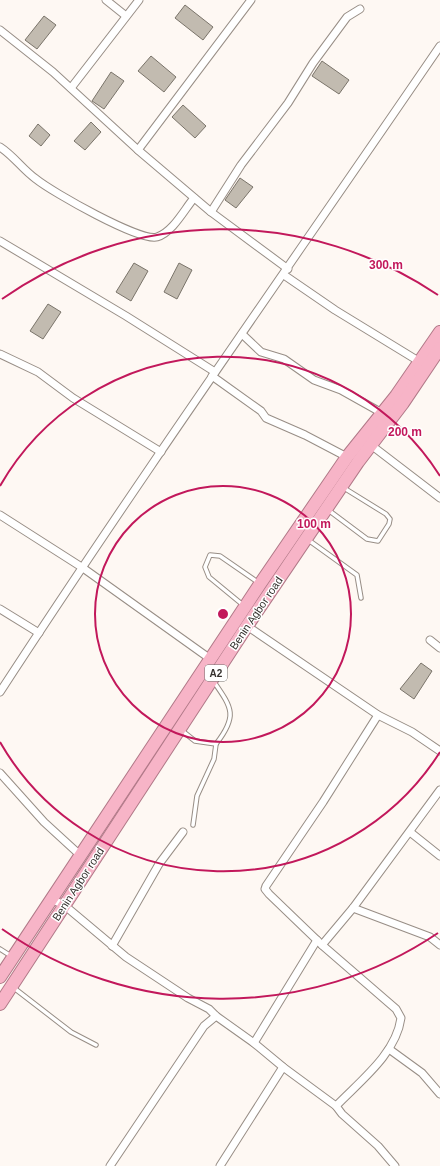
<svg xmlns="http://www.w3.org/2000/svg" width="440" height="1166" font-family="Arial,sans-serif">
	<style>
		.building { fill: #c2bbb0; stroke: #7a746a }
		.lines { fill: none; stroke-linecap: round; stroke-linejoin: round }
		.service-casing { stroke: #988e86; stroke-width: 5.5 }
		.minor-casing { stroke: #988e86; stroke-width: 9 }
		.trunk-casing { stroke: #b17988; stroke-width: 14 }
		.service { stroke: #fff; stroke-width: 3.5 }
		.minor { stroke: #fff; stroke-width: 7 }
		.trunk { stroke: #f7b4c7; stroke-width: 12 }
		.ring { fill: none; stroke: #c2185b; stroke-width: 2 }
		.labels { text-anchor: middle; stroke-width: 3; stroke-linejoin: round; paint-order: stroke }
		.shield { fill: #fff; stroke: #716e6c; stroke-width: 1 }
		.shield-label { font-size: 10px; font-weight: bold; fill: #34302d }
		.street-label { font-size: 11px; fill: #34302d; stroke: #fff }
		.centre { fill: #c2185b; stroke: #fff; stroke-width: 2 }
		.ring-label { font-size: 12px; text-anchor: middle; font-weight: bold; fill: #c2185b; stroke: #fff; stroke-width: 3; stroke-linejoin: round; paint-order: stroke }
	</style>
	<rect width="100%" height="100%" fill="#fef8f3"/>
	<g class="building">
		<polygon points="185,5 213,27 203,40 175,18"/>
		<polygon points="44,16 56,25 37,49 25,40"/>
		<polygon points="151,56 176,77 164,92 138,71"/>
		<polygon points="322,61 349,80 339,94 312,76"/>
		<polygon points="111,72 124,81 104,109 92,101"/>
		<polygon points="183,105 206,126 195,138 172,117"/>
		<polygon points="91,122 101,132 85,150 74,141"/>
		<polygon points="38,124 50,135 41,146 29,136"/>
		<polygon points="240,178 253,187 236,208 225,200"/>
		<polygon points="134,263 148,271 131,301 116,292"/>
		<polygon points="179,263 192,270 177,299 164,292"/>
		<polygon points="48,304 61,312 43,339 30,331"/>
		<polygon points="421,663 432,671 414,699 400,689"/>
	</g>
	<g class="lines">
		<defs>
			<g id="service">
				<polyline points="327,509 367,539 378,541 389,524 390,519 386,514 344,488"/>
				<polyline points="307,539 357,575 361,598"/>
				<polyline points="243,605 209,577 205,567 210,555 220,556 259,583"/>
				<path d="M181 730 195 741 216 744C238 716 232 708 214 682"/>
				<polyline points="193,825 197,796 214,759 216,744"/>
				<polyline points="0,949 11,956"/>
				<polyline points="14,988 71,1032 96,1045"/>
			</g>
			<g id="minor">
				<polyline points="106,0 126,16"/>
				<polyline points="0,30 53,72 138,150 211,212 288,269"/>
				<polyline points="71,88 139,0"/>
				<path d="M0 147C14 156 23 170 36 179 52 192 140 242 157 237 173 232 184 210 194 198"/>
				<polyline points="138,150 251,0"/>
				<polyline points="211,212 241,165 288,103 313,63 347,17 360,9"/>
				<polyline points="0,241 126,316 215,372"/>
				<polyline points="284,275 335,310 420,362"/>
				<polyline points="242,334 261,352 284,359 314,380 341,390 382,413"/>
				<polyline points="0,354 38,372 73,398 161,452"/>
				<polyline points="212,376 261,411 266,418 305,435 347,457"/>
				<polyline points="371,445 440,498"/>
				<polyline points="0,515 83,568 209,658"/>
				<polyline points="0,609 39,633"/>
				<polyline points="247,626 378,715 412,732 440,751"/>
				<polyline points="430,640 440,648"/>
				<path d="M0 692C142 474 293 261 440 46"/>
				<polyline points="0,773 44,822 80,855"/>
				<polyline points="410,832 440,856"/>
				<polyline points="51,899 64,905 126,957 188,998 209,1009 216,1016 254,1043 283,1067 336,1106 342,1114 378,1146 395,1166"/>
				<polyline points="353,908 430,937 440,945"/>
				<polyline points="322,945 353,908 440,790"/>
				<polyline points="112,946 159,864 183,832"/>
				<polyline points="254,1043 317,940"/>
				<polyline points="389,1049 422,1073 440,1094"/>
				<path d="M336 1106C360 1081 396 1054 401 1018L396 1009 322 945 269 894 265 889 266 886 323 802 378 715"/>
				<polyline points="110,1166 204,1026 216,1016"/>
				<polyline points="220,1166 283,1067"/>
			</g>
			<g id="trunk">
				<polyline points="0,977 260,584 347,457 396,396 440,332"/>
				<polyline points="0,1004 247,626 358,462 403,403 440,348"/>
			</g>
		</defs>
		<use href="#service" class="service-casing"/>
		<use href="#minor" class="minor-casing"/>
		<use href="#trunk" class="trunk-casing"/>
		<use href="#service" class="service"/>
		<use href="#minor" class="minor"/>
		<use href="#trunk" class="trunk"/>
	</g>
	<g class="ring">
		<circle cx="223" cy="614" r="128"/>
		<path d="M440 752A257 257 0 0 1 0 742M0 486A257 257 0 0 1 440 476"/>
		<path d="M438 933A385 385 0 0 1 2 929M2 299A385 385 0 0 1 438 295"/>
	</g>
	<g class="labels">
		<rect class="shield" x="205" y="665" width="22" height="16" rx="3"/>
		<g class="shield-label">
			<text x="216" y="677">A2</text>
		</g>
		<g class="street-label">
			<text transform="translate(256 613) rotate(-56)" y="4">Benin Agbor road</text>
			<text transform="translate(78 884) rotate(-57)" y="4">Benin Agbor road</text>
		</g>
	</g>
	<circle cx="223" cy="614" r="6" class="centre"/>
	<g class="ring-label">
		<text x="386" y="269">300 m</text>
		<text x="405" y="436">200 m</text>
		<text x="314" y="528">100 m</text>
	</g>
</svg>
